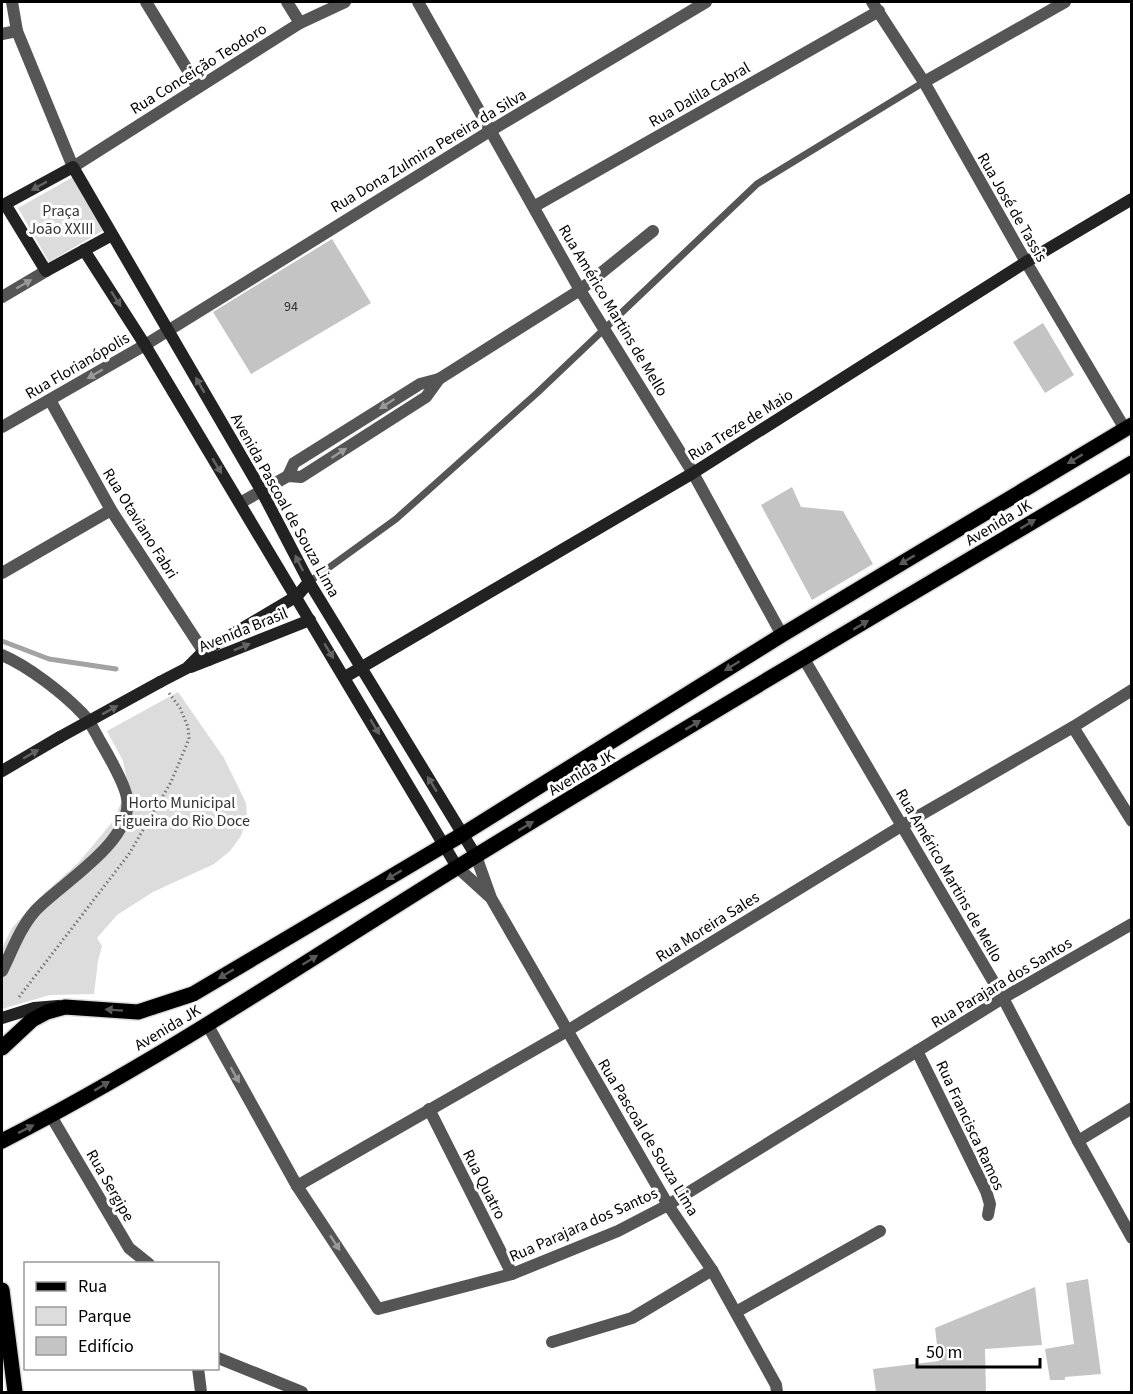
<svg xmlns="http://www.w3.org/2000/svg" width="1133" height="1394" font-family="'Source Sans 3',sans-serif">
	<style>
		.green { fill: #dcdcdc }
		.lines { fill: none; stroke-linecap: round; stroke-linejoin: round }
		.stream { stroke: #a3a3a3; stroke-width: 5 }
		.building { fill: #c4c4c4 }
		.primary-casing { stroke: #dbdbdb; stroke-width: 18 }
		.path { stroke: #777; stroke-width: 3; stroke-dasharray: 1.5 3; stroke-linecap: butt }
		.lane { stroke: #555; stroke-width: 7 }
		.street { stroke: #555; stroke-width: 12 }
		.secondary { stroke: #222; stroke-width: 12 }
		.primary { stroke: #000; stroke-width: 15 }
		.secondary-bridge { stroke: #222; stroke-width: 12 }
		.oneway { fill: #646464 }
		.oneway2 { fill: #999 }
		.oneway3 { fill: #595959 }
		.labels { text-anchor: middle; stroke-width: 6; stroke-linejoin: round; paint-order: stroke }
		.number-label { font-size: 14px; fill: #313131 }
		.street-label { font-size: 16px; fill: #000; stroke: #fff }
		.park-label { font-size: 16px; fill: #333; stroke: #fff }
	</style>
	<rect width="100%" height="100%" fill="#fff"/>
	<g class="green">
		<polygon points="73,177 104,230 49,262 18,208"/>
		<polygon points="178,692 224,758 246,803 247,817 241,836 230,851 214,864 153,892 117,915 97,938 102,946 98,961 94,994 50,995 2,1009 2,948 12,928 38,899 79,862 114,820 128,786 123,761 107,731"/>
	</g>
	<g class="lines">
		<polyline class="stream" points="2,641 49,659 116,669"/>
	</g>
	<g class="building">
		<polygon points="332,239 371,303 251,374 213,312"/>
		<polygon points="1043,323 1074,375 1045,393 1013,342"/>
		<polygon points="792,487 801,507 843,511 873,564 812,600 761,505"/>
		<polygon points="1088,1279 1101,1374 1065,1377 1065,1380 1050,1380 1045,1349 1074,1344 1066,1283"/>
		<polygon points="1035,1287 1042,1345 985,1349 986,1392 876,1392 873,1369 939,1361 935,1328"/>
	</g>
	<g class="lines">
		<defs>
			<g id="primary">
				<polyline points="2,1048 32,1020 47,1012 65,1007 138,1012 193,994 463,834 782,635 1132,425"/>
				<path d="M2 1141C161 1060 309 959 461 865 683 728 908 596 1132 463"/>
				<polyline points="2,1290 15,1392"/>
			</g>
		</defs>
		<use href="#primary" class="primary-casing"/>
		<polyline class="path" points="19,997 129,854 171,782 189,739 188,727 180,708 169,693"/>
		<polyline class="lane" points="309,582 396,519 537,393 757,184 924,82"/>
		<g class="street">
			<polyline points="12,2 17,31 73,167 300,23 345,2"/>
			<polyline points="146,2 198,87"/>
			<polyline points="287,2 300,23"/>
			<polyline points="418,2 580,290 693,473 782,635"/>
			<polyline points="872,2 924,82 1026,262 1125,429"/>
			<polyline points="2,34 17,31"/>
			<polyline points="924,82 1065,2"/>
			<polyline points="535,206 879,11"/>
			<polyline points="2,297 46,271"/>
			<polyline points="50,400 111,510 209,660"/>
			<polyline points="2,427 145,345 490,131 706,2"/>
			<polyline points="288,476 294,463 420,384 439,379 580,290 653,231"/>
			<polyline points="240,503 288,476 301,477 426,397 439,379"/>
			<polyline points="2,573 111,510"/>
			<path d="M2 655C28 666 63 693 83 714 90 721 95 732 100 741 107 753 125 785 127 798 134 842 61 883 35 911 20 928 12 951 2 971"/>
			<polyline points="804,659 1003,998 1078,1141 1132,1238"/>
			<polyline points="1073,727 1132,821"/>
			<polyline points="476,856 491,898 668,1205 712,1270 776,1385 777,1392"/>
			<polyline points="457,867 490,897"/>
			<polyline points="207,1024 297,1186 378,1309 512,1274 618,1231 668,1205 1003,998 1132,924"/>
			<polyline points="917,1051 986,1191 990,1204 988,1215"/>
			<polyline points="429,1109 512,1274"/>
			<polyline points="51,1116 129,1248 149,1264"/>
			<polyline points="1078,1141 1132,1108"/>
			<polyline points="297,1186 567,1031 903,825 1073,727 1132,690"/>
			<polyline points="736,1312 880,1231"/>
			<polyline points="552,1342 632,1318 712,1270"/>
			<polyline points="218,1358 302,1392"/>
			<polyline points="198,1368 201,1392"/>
		</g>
		<g class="secondary">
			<polyline points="112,235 46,271 5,204 73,167 261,490 309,582 476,856"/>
			<polyline points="84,250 145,345 457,867"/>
			<polyline points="191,667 310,620"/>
			<polyline points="345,677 693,473 1026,262 1132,199"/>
			<polyline points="160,682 187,668 204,651 297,596 309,582"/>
			<polyline points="2,771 60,737"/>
			<polyline points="2,1018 34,1008 58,1006"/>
		</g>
		<use href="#primary" class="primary"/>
		<polyline class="secondary-bridge" points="60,737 160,682"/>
	</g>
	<defs><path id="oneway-solid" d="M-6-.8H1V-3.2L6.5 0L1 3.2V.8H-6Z" transform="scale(1.5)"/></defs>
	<g class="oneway">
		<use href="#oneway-solid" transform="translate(39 186) rotate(151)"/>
		<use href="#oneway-solid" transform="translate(116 299) rotate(57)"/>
		<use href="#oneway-solid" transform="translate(200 385) rotate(-120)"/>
		<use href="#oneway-solid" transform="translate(217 466) rotate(59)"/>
		<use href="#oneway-solid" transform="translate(299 563) rotate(-117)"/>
		<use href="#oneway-solid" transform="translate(242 647) rotate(-22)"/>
		<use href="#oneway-solid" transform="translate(329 651) rotate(59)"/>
		<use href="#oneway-solid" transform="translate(110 710) rotate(-29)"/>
		<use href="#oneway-solid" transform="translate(375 727) rotate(59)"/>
		<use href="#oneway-solid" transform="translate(31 754) rotate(-30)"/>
		<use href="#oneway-solid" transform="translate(432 784) rotate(-122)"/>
	</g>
	<g class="oneway2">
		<use href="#oneway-solid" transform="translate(24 284) rotate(-30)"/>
		<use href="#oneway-solid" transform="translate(95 374) rotate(150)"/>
		<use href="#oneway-solid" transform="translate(387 404) rotate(147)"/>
		<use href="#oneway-solid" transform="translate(339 453) rotate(-33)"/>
		<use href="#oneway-solid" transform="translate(235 1075) rotate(61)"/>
		<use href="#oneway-solid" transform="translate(335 1243) rotate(57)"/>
	</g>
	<g class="oneway3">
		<use href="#oneway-solid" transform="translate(1075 459) rotate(149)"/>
		<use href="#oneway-solid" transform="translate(1028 524) rotate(-31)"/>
		<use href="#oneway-solid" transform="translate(907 560) rotate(149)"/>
		<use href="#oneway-solid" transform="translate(861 625) rotate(-31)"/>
		<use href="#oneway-solid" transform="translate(732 666) rotate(148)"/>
		<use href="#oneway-solid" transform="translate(693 725) rotate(-31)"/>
		<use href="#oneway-solid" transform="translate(526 826) rotate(-31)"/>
		<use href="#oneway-solid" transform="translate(394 875) rotate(149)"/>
		<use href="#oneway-solid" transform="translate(310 960) rotate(-32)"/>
		<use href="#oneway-solid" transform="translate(226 974) rotate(149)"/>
		<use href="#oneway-solid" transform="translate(114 1010) rotate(-176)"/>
		<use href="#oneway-solid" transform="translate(102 1086) rotate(-31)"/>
		<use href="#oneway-solid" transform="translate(26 1129) rotate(-27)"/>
	</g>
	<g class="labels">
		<g class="number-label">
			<text x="291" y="311">94</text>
		</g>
		<g class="street-label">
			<text transform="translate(198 68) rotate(-32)" y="6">Rua Conceição Teodoro</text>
			<text transform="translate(699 94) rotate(-30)" y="6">Rua Dalila Cabral</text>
			<text transform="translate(428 150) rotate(-31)" y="6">Rua Dona Zulmira Pereira da Silva</text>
			<text transform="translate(1013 207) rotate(60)" y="6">Rua José de Tassis</text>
			<text transform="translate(614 310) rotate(59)" y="6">Rua Américo Martins de Mello</text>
			<text transform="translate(77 365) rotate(-30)" y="6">Rua Florianópolis</text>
			<text transform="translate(740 424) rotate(-32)" y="6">Rua Treze de Maio</text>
			<text transform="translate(286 505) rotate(61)" y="6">Avenida Pascoal de Souza Lima</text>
			<text transform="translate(998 522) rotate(-31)" y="6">Avenida JK</text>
			<text transform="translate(141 523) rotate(58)" y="6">Rua Otaviano Fabri</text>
			<text transform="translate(243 629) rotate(-22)" y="6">Avenida Brasil</text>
			<text transform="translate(581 772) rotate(-31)" y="6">Avenida JK</text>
			<text transform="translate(950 875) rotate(60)" y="6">Rua Américo Martins de Mello</text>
			<text transform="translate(707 926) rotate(-32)" y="6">Rua Moreira Sales</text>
			<text transform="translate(1001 982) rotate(-31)" y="6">Rua Parajara dos Santos</text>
			<text transform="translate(167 1027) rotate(-31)" y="6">Avenida JK</text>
			<text transform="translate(971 1125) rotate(65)" y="6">Rua Francisca Ramos</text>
			<text transform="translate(649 1137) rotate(59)" y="6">Rua Pascoal de Souza Lima</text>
			<text transform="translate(485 1184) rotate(63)" y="6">Rua Quatro</text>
			<text transform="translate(111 1185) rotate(60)" y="6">Rua Sergipe</text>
			<text transform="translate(583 1224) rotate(-24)" y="6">Rua Parajara dos Santos</text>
		</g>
		<g class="park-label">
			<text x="61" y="216">Praça<tspan x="61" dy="18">João XXIII</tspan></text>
			<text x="182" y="808">Horto Municipal<tspan x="182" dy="18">Figueira do Rio Doce</tspan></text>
		</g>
	</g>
	<rect width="1133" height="1394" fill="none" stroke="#000000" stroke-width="6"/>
	<rect x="24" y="1262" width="195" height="108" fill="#ffffff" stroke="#999999" stroke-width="1.5"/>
	<rect x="36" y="1282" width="30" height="9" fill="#000000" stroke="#999999" stroke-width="1.5"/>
	<text x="78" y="1292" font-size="18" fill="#000000">Rua</text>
	<rect x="36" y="1307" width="30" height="18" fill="#dcdcdc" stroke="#999999" stroke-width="1.5"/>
	<text x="78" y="1322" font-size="18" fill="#000000">Parque</text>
	<rect x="36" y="1337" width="30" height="18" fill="#c4c4c4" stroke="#999999" stroke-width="1.5"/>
	<text x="78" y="1352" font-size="18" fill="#000000">Edifício</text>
	<path d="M917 1358v9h123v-9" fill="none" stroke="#000000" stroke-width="3"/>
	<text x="926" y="1358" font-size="18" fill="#000000" stroke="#ffffff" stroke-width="4.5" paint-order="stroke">50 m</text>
</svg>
